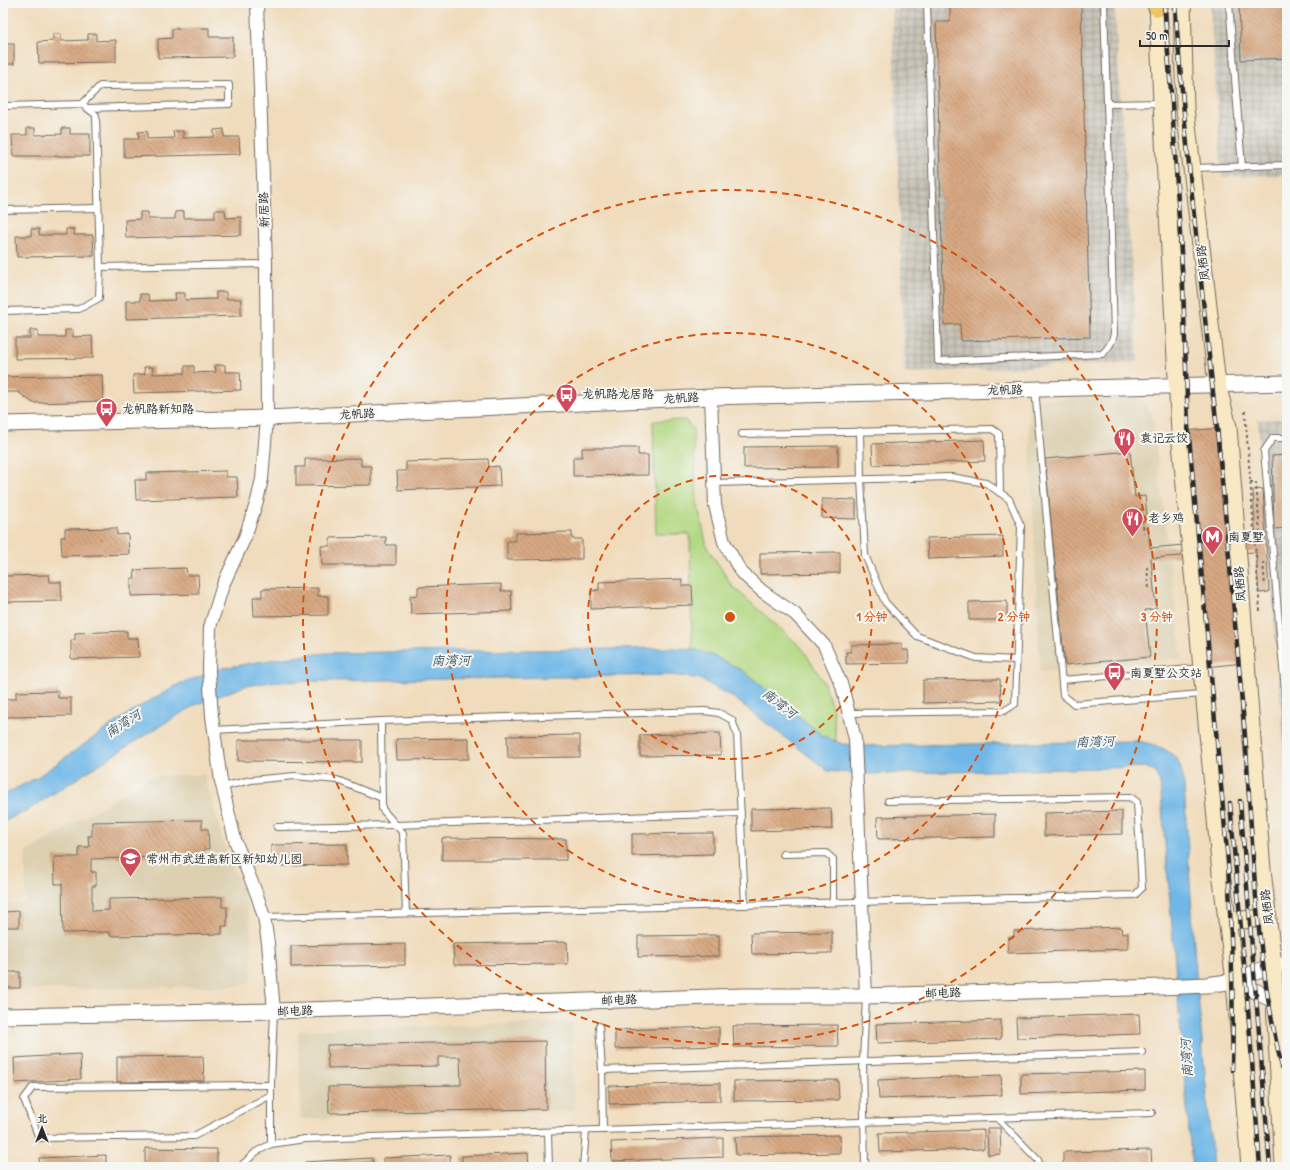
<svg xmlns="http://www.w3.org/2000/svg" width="1290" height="1170" font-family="'Patrick Hand','LXGW WenKai TC',sans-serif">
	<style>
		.built { fill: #dcd0b1 }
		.industrial { fill: url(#industrial-grid) }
		.green { fill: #b2d881; stroke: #6e8256 }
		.water { fill: #6fb7e7; stroke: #4d7189 }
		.building { fill: url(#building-back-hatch) }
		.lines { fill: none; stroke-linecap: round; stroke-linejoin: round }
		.service-casing { stroke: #70695e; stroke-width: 8 }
		.minor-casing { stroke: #70695e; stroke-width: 14 }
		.tertiary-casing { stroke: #70695e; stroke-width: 17 }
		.secondary-casing { stroke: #70695e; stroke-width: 19 }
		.primary-casing { stroke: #70695e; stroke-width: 22 }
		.path { stroke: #70695e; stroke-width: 2; stroke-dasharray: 3 3; stroke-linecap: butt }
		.service { stroke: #fff; stroke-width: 6 }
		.minor { stroke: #fff; stroke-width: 12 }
		.tertiary { stroke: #fff; stroke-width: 15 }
		.secondary { stroke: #f8e8c3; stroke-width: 17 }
		.primary { stroke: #edc569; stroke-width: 20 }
		.rail-casing { stroke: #2b2b2b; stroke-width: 4.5 }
		.rail { stroke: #f6f6f2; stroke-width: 3; stroke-dasharray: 9; stroke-linecap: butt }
		.ring { fill: none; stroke: #d5540f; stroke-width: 2; stroke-dasharray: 7 5 }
		.labels { text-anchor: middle; stroke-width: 4; stroke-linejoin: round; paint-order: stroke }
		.street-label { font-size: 12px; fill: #2b2b2b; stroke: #f6f6f2 }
		.poi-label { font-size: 12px; fill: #2b2b2b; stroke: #f6f6f2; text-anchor: start }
		.water-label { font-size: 13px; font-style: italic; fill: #3f5563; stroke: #f6f6f2 }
		.centre { fill: #d5540f; stroke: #f6f6f2; stroke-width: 2 }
		.ring-label { font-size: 12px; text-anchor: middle; font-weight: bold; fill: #d5540f; stroke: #f6f6f2; stroke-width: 4; stroke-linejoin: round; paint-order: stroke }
	</style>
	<defs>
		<pattern id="industrial-grid" width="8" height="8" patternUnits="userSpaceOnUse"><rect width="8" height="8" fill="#c8c4b8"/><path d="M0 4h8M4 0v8" fill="none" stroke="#a39f96"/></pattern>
		<pattern id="building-back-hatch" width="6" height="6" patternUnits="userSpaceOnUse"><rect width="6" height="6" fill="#d8a983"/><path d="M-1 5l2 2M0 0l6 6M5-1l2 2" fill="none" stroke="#af8a6b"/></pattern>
	</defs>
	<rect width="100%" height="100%" fill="#f6f6f2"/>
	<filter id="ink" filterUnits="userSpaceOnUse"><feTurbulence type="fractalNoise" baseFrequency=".025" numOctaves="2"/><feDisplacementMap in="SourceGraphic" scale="8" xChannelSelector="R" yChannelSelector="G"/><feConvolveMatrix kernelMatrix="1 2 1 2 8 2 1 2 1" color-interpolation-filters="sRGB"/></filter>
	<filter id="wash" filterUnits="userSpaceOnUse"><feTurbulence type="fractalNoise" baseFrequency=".012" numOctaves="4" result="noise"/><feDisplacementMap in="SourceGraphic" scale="16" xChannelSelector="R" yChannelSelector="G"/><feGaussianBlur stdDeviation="0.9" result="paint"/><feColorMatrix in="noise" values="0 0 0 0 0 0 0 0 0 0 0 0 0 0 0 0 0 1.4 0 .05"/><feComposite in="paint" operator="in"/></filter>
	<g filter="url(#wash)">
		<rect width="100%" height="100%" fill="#f0dcbc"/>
		<g class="built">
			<polygon points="1127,397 1139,399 1148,407 1153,422 1182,658 1040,672 1028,400"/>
			<polygon points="204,774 223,841 247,904 251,931 252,978 245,986 3,990 3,904 26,903 25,853 152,776"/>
			<polygon points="572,1022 574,1111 301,1119 298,1030"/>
		</g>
		<g class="industrial">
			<polygon points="892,3 1114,3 1138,362 905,373"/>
			<polygon points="1210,3 1287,3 1287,175 1222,177"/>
			<polygon points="1287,419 1287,783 1258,420"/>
		</g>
		<polygon class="green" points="685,420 693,429 697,502 707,547 733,587 802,648 823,681 833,710 836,741 823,736 743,671 716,657 692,649 690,534 656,534 653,421"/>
		<path class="water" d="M673 648 692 649 716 657 743 671 823 736 842 744 866 746 1137 741C1153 744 1174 749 1180 766 1182 772 1183 779 1184 785L1195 962 1213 1167H1192L1160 782 1155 772 1145 767 866 774 828 771 734 698 700 679 672 675 271 682 245 686 195 705 145 735 28 810 3 822V795L36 778 132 711 179 684 223 668 276 659 326 653Z"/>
		<g id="blocks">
			<g class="building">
				<polygon points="1239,3 1287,3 1287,58 1241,60"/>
				<polygon points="1081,4 1090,337 961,341 960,324 944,325 936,22 950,22 950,7"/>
				<polygon points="209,28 209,37 233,37 233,57 158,58 158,39 172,38 172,29"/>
				<polygon points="53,34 61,34 61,41 88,40 88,34 96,34 96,41 116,40 116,62 39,63 38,42 53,41"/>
				<rect x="3" y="44" width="11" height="20"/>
				<polygon points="27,128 35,128 35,135 62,134 62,128 70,128 70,134 90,134 90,156 13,156 12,135 27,135"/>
				<polygon points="224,129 224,137 239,137 240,154 124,157 124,139 139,139 138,132 147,131 147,139 174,138 173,131 183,131 183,138 214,137 214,130"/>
				<polygon points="215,210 225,210 226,218 241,217 241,235 126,238 125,220 140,219 140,212 148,212 148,219 175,219 175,212 184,211 184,218 215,218"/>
				<polygon points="31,229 39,229 39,235 66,235 66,229 74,229 74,235 93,235 94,256 17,257 16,236 31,236"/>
				<polygon points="216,292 226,292 226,299 241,299 241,316 126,319 126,301 140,301 140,294 148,294 149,301 176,300 175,293 185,293 185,300 216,299"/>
				<polygon points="30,330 38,330 38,337 65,337 65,330 73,330 73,337 92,336 93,358 15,359 15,338 30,338"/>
				<polygon points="215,365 225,365 225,372 240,372 241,390 134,393 133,375 145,374 144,367 153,367 153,374 185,373 185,366 194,366 194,373 216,372"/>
				<polygon points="102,375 103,401 33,403 18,392 3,392 3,377"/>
				<polygon points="1222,428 1232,541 1256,540 1253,490 1263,489 1269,592 1259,593 1256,552 1232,553 1243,663 1206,667 1196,555 1151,558 1156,609 1145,610 1150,657 1065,665 1045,459 1130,451 1135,497 1145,496 1150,548 1195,544 1185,431"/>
				<polygon points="984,440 985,461 873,465 872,444"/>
				<polygon points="838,446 838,467 744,468 744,447"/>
				<polygon points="582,448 638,448 638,455 648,455 648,475 573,476 573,457 582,457"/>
				<polygon points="1287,455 1287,528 1274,529 1272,456"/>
				<polygon points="361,458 361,466 371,466 371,485 296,486 296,467 305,467 305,459"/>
				<polygon points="488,459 489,467 499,466 500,486 398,490 397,471 406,471 406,462"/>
				<polygon points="226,471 226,477 237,477 238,497 136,500 135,480 146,480 146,473"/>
				<polygon points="822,499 856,500 856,519 822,518"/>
				<polygon points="117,528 117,535 128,534 129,554 62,556 61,537 65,537 65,529"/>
				<polygon points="572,532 572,539 582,539 582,559 507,560 507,541 516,541 516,533"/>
				<polygon points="1003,536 1003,556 928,559 927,538"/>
				<polygon points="386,537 386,545 396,545 396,565 322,565 321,546 330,546 330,538"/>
				<polygon points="840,552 840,573 760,574 760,553"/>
				<polygon points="186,568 187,575 198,575 199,594 131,596 131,578 135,578 134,570"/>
				<polygon points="49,575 50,582 61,582 62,601 3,602 3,576"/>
				<polygon points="682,579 682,586 692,586 693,605 591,609 591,591 599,590 599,582"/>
				<polygon points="501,584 501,591 511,591 512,611 411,614 410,596 418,595 418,587"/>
				<polygon points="318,588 318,596 328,596 328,615 254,616 253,597 262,597 262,589"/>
				<polygon points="1007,601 1007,620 969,620 969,602"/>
				<polygon points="127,631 127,638 138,638 139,657 71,659 71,640 75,640 75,633"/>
				<polygon points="902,644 902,650 908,650 909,663 846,664 846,652 851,652 851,645"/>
				<polygon points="1000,679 1001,701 923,703 923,680"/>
				<polygon points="58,691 58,698 71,698 71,716 4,717 3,699 16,699 16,692"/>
				<polygon points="720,733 721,755 640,756 640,735"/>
				<polygon points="580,735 580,757 508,758 507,736"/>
				<polygon points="469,738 469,759 397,760 396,739"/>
				<polygon points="238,740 362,740 362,762 238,761"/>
				<polygon points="831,808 832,829 751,831 751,809"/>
				<polygon points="1122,811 1122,834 1044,836 1044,813"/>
				<polygon points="995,814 995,837 878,839 877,817"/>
				<polygon points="202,820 202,829 208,829 209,849 204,849 204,856 91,859 91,872 96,872 96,886 92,886 92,911 109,910 109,899 222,897 222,907 227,907 227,926 222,926 222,934 110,936 110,932 63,933 62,884 55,884 54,857 79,857 79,847 89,847 88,836 92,836 92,822"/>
				<polygon points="713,833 713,854 632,856 632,834"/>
				<polygon points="442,838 566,839 566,860 442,860"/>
				<polygon points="347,844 347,865 271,866 271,845"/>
				<polygon points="19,911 19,927 3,927 3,912"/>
				<polygon points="1121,927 1122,934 1128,933 1128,949 1008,953 1008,937 1014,937 1014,931"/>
				<polygon points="832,932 832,953 752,954 751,933"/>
				<polygon points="719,935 719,956 638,957 638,936"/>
				<polygon points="567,942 568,964 454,965 453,944"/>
				<polygon points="405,944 405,965 291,967 291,946"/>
				<rect x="3" y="972" width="17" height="16"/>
				<polygon points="1139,1014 1140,1034 1017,1038 1016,1018"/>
				<polygon points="1001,1020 1001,1039 877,1043 876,1024"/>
				<polygon points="837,1025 838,1046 734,1047 733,1026"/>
				<polygon points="719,1027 719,1046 615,1049 615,1030"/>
				<polygon points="545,1041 546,1109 329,1113 328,1087 461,1085 460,1057 438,1057 438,1066 328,1068 327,1045"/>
				<polygon points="80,1054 81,1079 15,1083 14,1058"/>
				<polygon points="203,1056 204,1081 117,1082 117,1057"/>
				<polygon points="1145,1071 1145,1090 1021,1094 1021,1074"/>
				<polygon points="1001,1075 1002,1095 879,1099 878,1080"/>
				<polygon points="838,1080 839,1100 734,1101 734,1081"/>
				<polygon points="720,1083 720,1101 609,1104 609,1086"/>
				<polygon points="987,1128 1000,1128 1001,1154 988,1155"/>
				<polygon points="984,1130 984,1149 880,1152 879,1133"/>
				<polygon points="840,1135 840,1153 736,1155 735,1137"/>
				<polygon points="723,1138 723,1157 612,1161 611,1142"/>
				<polygon points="145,1148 217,1149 217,1167 145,1167"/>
				<polygon points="1151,1150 1152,1167 1063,1167 1063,1152"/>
				<polygon points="528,1153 529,1167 462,1167 462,1156"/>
				<polygon points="106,1155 106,1167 40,1167 39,1158"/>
				<polygon points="450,1155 450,1167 383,1167 383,1158"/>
				<polygon points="372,1158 373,1167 306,1167 305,1162"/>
			</g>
		</g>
	</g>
	<g filter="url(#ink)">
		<use href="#blocks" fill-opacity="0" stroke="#70695e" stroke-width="1"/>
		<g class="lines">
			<defs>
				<g id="service">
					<path d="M927 3 938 361 1102 354C1109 348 1112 343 1114 334L1104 3"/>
					<polyline points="1229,3 1242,167"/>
					<polyline points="82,104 100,86 229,85 229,104 87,108"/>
					<polyline points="1107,104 1162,103"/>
					<polyline points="3,106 82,104 96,115 100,267 99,298 79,309 3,311"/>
					<polyline points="1194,168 1287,165"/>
					<polyline points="3,210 98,208"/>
					<polyline points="100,267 266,264"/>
					<polyline points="1035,389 1063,695 1074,704 1202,694"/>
					<polyline points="860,431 861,479 865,555 885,602 917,636 976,658 1016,660"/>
					<polyline points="742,434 992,429 999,434 1000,493"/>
					<polyline points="1287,438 1273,438 1264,451 1287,714"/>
					<polyline points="714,483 951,477 986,483 1009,499 1021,526 1015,704 1004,711 848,713"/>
					<polyline points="1062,680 1202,668"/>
					<polyline points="381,721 382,809 403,833 406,913"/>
					<polyline points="214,730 381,721 704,711 719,713 732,720 737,734 745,905"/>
					<polyline points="222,787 251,780 295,776 337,780 382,798"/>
					<polyline points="277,827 396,825 741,813"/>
					<polyline points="783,854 826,853 833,859 833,902"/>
					<polyline points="264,917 1135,895 1142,888 1137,802 1130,797 888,801"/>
					<polyline points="599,1026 602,1070 603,1130"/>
					<polyline points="602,1070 1142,1052"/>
					<polyline points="271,1085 33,1087 24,1099 39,1138 194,1136 271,1095"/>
					<polyline points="997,1118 1038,1160 1040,1167"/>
					<polyline points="548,1132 549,1167"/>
					<polyline points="271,1144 271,1085 274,1011"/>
					<polyline points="240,1167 256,1152 271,1144 305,1139 1152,1113"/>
					<polyline points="583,1167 586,1131"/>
					<polyline points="865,1167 863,1061 866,997"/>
				</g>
				<g id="minor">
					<polyline points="257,3 266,264 267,418 262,479 257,501 245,537 223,585 210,627 209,671 212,716 221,781 235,840 257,895 264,917 268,943 274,1011"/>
					<polyline points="711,397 715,505 724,542 741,572 762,591 795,614 824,645 842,686 855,739 866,996"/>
				</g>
				<g id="tertiary">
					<polyline points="3,424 267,418 711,397 1287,383"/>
					<polyline points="1235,981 1275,1001 1287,1001"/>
					<polyline points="3,1016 274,1011 743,996 866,996 1162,987 1206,985 1235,981 1273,965 1287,965"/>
				</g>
				<g id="secondary">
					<polyline points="1158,3 1162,103 1180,432 1221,873 1235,981 1250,1167"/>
					<polyline points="1182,3 1185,108 1217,384 1228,427 1262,870 1273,965 1284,1167"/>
					<polyline points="1227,921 1268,918"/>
				</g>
				<polyline id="primary" points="1157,3 1158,6"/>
			</defs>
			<use href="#service" class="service-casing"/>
			<use href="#minor" class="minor-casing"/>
			<use href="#tertiary" class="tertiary-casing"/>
			<use href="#secondary" class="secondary-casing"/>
			<use href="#primary" class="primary-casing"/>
			<g class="path">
				<polyline points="1245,411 1260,611"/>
				<polyline points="1250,482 1256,482 1260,533"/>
				<polyline points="1141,508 1144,533"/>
				<polyline points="1263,562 1265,586"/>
				<polyline points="1147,567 1149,588"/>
			</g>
			<use href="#service" class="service"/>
			<use href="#minor" class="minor"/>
			<use href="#tertiary" class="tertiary"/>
			<use href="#secondary" class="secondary"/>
			<use href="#primary" class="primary"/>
			<defs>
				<g id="rail">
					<path d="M1164 3 1172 103 1183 284 1188 426 1228 862C1231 931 1234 1001 1232 1070"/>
					<path d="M1175 3C1185 142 1201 281 1216 420 1224 495 1230 570 1237 645 1240 679 1243 713 1246 747 1253 854 1256 962 1282 1067"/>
					<polyline points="1240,801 1270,1167"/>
					<polyline points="1230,803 1248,1008 1260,1167"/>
				</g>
			</defs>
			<use href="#rail" class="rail-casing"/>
			<use href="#rail" class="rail"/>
		</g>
	</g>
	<g class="ring">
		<circle cx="730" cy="617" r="142"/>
		<circle cx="730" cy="617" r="284"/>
		<circle cx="730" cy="617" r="427"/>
	</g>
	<defs>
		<symbol id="bus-pin" viewBox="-11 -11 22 30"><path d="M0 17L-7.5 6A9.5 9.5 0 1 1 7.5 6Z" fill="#d1495b" stroke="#f6f6f2"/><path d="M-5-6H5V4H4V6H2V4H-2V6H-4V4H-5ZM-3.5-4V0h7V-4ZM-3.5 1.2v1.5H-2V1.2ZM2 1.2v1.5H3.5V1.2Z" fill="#fff"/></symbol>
		<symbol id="restaurant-pin" viewBox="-11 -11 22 30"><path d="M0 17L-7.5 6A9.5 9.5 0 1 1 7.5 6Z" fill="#d1495b" stroke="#f6f6f2"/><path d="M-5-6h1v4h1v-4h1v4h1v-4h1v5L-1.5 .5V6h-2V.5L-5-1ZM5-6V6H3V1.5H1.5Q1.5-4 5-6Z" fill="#fff"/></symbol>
		<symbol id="metro-pin" viewBox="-11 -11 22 30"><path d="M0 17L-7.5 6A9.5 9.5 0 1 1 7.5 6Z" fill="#d1495b" stroke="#f6f6f2"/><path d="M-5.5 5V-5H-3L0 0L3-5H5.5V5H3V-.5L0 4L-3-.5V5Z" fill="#fff"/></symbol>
		<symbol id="school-pin" viewBox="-11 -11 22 30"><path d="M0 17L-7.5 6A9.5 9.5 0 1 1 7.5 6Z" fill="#d1495b" stroke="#f6f6f2"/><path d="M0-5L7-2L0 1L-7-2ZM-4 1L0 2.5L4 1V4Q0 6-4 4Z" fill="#fff"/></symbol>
	</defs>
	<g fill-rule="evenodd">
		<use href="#bus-pin" x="554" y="382" width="25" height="34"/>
		<use href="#bus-pin" x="94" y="396" width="25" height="34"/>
		<use href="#restaurant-pin" x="1112" y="426" width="25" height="34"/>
		<use href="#restaurant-pin" x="1120" y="506" width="25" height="34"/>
		<use href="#metro-pin" x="1200" y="524" width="25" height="34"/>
		<use href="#bus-pin" x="1102" y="660" width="25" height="34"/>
		<use href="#school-pin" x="118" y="846" width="25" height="34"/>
	</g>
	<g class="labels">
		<g class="street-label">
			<text transform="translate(264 210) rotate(-92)" y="4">新居路</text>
			<text transform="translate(1203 263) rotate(-97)" y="4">凤栖路</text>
			<text transform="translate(1005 390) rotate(-1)" y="4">龙帆路</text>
			<text transform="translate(681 398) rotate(-3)" y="4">龙帆路</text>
			<text transform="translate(357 414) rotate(-3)" y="4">龙帆路</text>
			<text transform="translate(1240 584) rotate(-94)" y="4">凤栖路</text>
			<text transform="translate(1267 907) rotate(-97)" y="4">凤栖路</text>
			<text transform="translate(943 993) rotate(-2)" y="4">邮电路</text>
			<text transform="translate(619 1000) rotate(-2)" y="4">邮电路</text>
			<text transform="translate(295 1011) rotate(-2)" y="4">邮电路</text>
		</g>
		<g class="poi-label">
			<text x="582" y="398">龙帆路龙居路</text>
			<text x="122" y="413">龙帆路新知路</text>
			<text x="1140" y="442">袁记云饺</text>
			<text x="1148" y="522">老乡鸡</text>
			<text x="1228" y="541">南夏墅</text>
			<text x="1130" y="677">南夏墅公交站</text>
			<text x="146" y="863">常州市武进高新区新知幼儿园</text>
		</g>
		<g class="water-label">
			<text transform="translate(451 660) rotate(-1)" y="5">南湾河</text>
			<text transform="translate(780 703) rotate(38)" y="5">南湾河</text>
			<text transform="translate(123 723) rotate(-33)" y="5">南湾河</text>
			<text transform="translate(1095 741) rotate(-2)" y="5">南湾河</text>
			<text transform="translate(1186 1058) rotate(-94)" y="5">南湾河</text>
		</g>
	</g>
	<circle cx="730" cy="617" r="6" class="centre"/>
	<g class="ring-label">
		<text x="872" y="621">1 分钟</text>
		<text x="1014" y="621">2 分钟</text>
		<text x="1157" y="621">3 分钟</text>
	</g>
	<rect width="1290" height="1170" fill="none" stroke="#f6f6f2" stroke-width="16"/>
	<g transform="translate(42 1128)" stroke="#f6f6f2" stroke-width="3" paint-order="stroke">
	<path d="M0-3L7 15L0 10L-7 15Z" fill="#2b2b2b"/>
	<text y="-6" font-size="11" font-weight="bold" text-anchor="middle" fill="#2b2b2b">北</text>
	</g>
	<path d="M1140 40v6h89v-6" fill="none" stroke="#2b2b2b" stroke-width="2"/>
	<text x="1146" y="40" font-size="12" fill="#2b2b2b" stroke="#f6f6f2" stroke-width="3" paint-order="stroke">50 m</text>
</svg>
